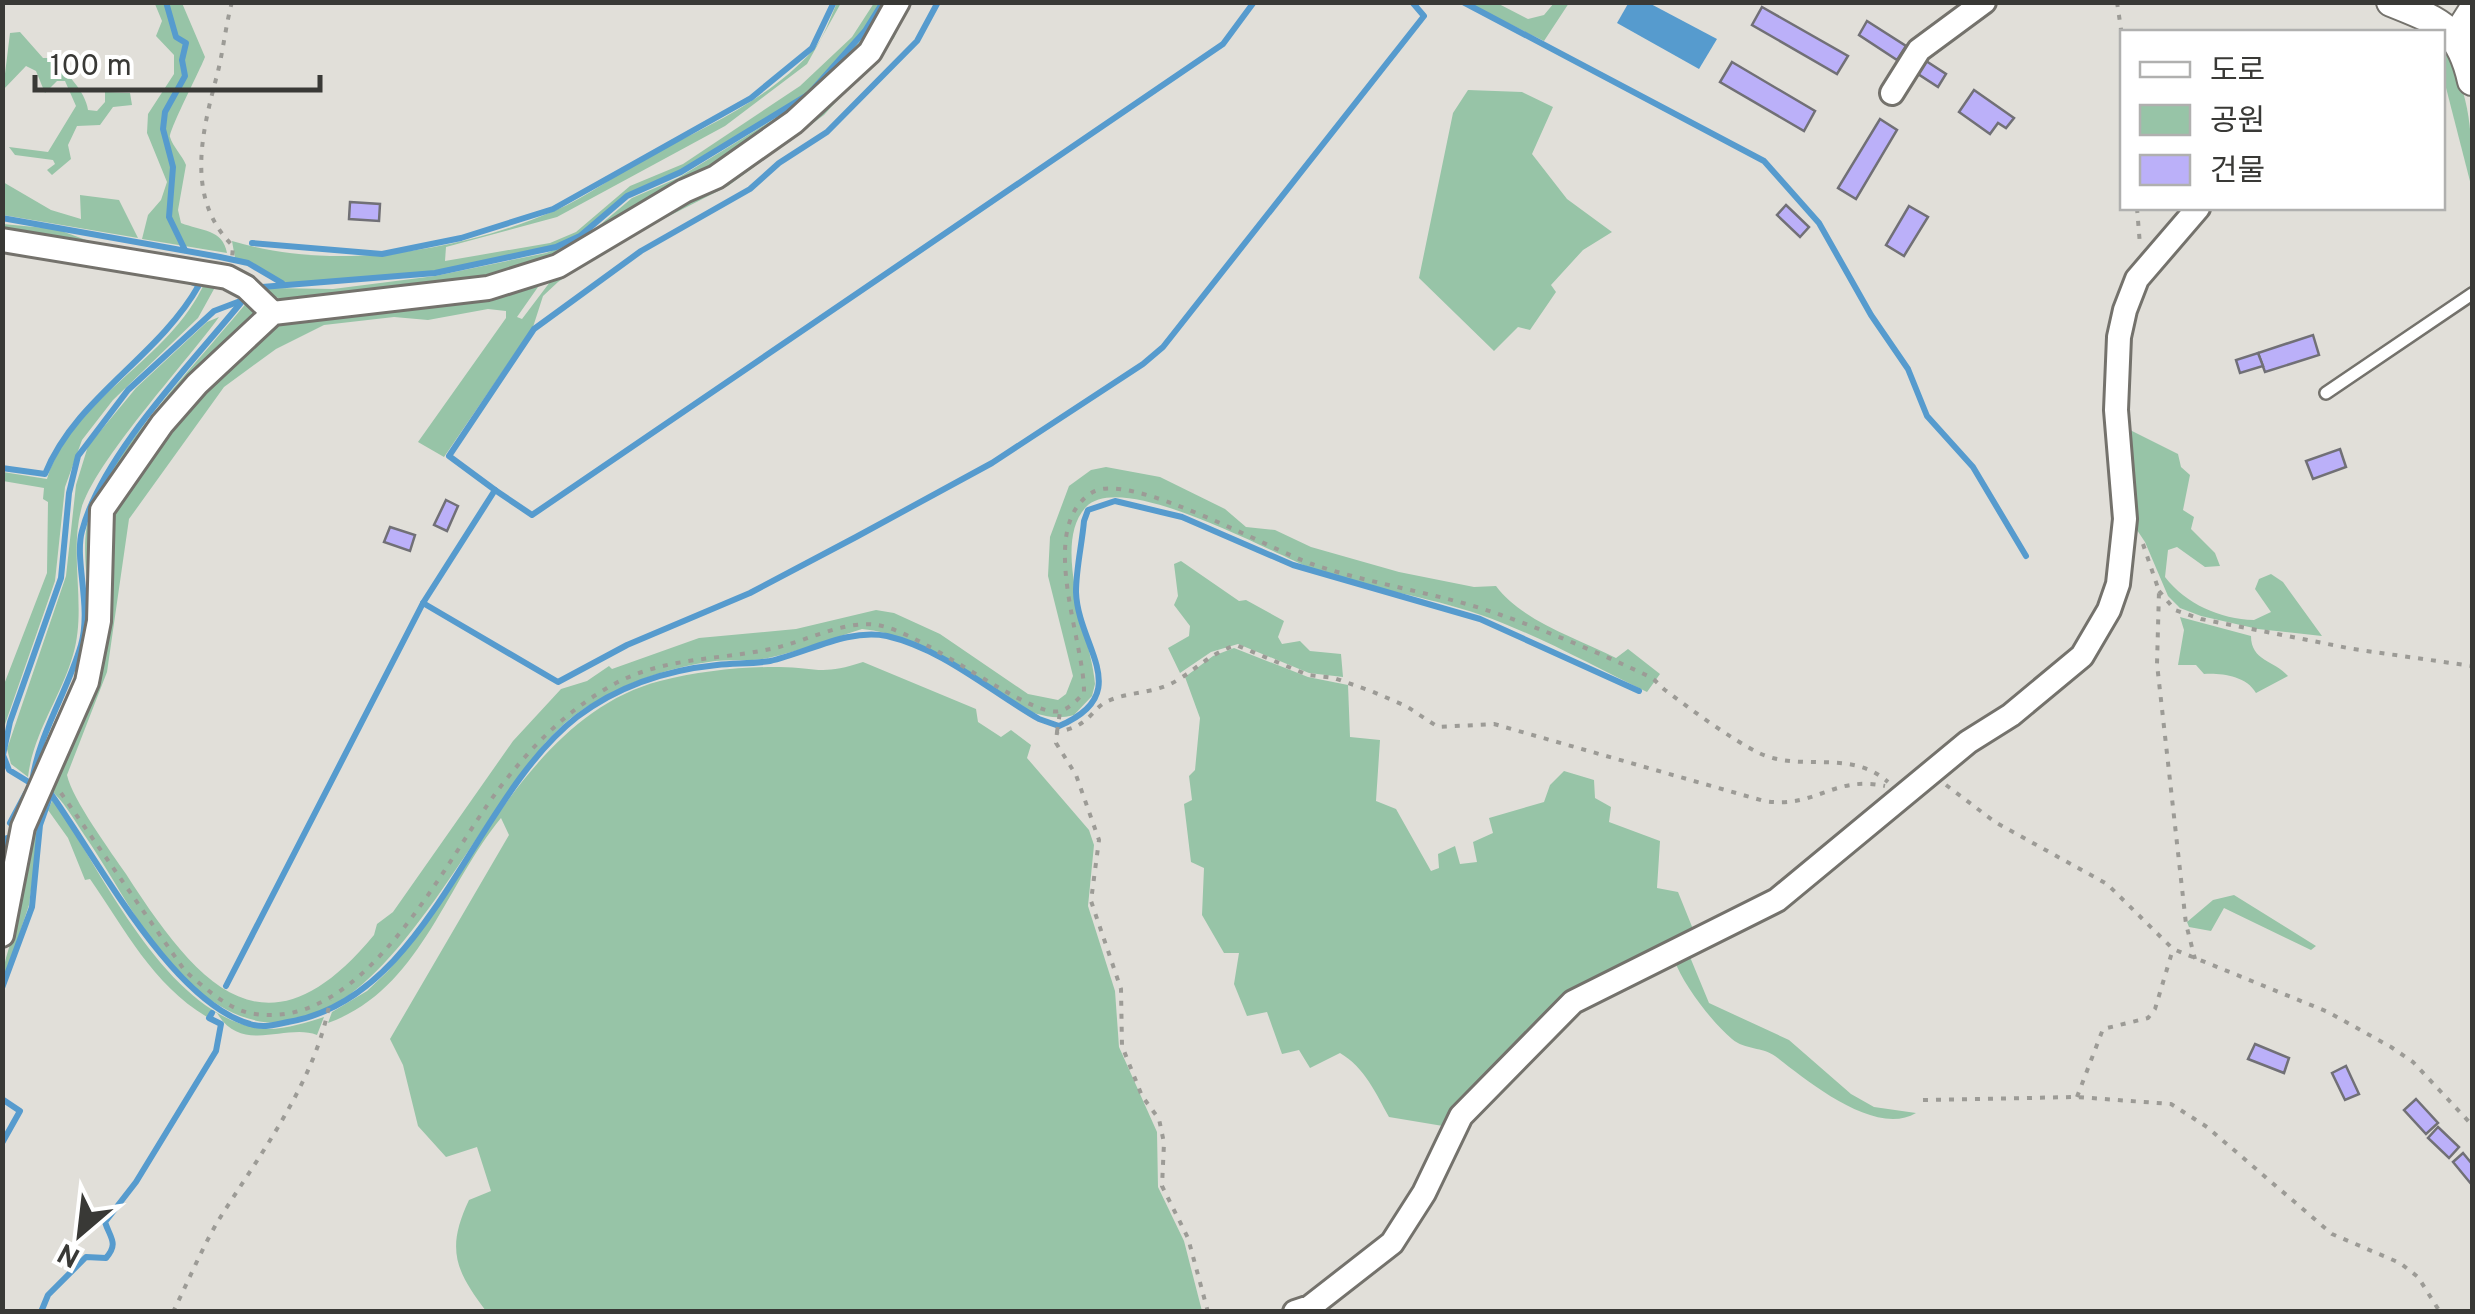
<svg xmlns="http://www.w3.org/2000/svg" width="2475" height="1314" font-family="Overpass,'Noto Sans KR',sans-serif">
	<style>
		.green { fill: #97c4a7 }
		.water { fill: #569bce }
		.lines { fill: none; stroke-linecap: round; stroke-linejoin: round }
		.stream { stroke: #569bce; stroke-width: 6 }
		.building { fill: #bbb0f9; stroke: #717076; stroke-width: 2.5 }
		.service-casing { stroke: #74726c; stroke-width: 16 }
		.minor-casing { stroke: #74726c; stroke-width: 28 }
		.tertiary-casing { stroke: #74726c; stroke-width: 32 }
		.path { stroke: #9c9b96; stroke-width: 4; stroke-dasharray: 5 8; stroke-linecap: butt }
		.service { stroke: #fff; stroke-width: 11 }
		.minor { stroke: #fff; stroke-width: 22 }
		.tertiary { stroke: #fff; stroke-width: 28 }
	</style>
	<rect width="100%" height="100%" fill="#e1dfd9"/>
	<g class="green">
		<path d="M182 3 205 57C200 70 169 130 170 137 173 147 182 155 186 165L178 210 181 223C201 231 223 229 227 253L142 239 148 215 161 200 167 182 147 133 148 114 174 74V55L156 36 162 21 155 4Z"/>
		<path d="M837 3H841L807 64 725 126 557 217 446 247 445 261 550 243 576 232 630 186 683 164 800 86 852 37 874 3H880L864 30 807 93 681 170 626 195 580 234 556 246 435 271 285 283 235 258 232 241C334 272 457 252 554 211 588 197 620 171 653 154 708 126 772 97 813 50 824 38 830 18 837 3Z"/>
		<path d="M905 3H910L894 38 824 115 728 186 612 245 558 282 543 296 533 327 444 457 418 442 506 318V311L488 309 428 320 394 317 324 325 276 349 224 387 129 519 107 672 67 775C72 799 111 852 126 874 197 984 265 1067 374 935L377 924 393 912 513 741 561 689 587 681 609 666 612 669 699 638 796 629 876 610 894 613 940 634 1028 694 1058 700 1066 694 1073 676 1048 576 1050 537 1069 486 1091 470 1106 467 1160 477 1225 509 1246 527 1275 530 1311 547 1399 572 1474 587 1496 586C1523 622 1577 638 1616 658L1628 649 1660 674 1647 692C1593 666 1538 635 1481 615 1427 596 1368 589 1313 569 1271 553 1122 469 1086 507 1050 545 1092 640 1095 684L1092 696 1074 715C1028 728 987 681 950 660 923 645 893 632 862 629 831 639 799 651 768 658 750 662 732 659 715 661 664 668 617 685 575 715 478 785 375 1098 220 1006 157 969 125 894 85 836 74 820 63 799 48 788L69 743 110 510 164 429 272 324 545 277 517 317 522 319 556 274 721 181Z"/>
		<polygon points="1467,3 1497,3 1528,19 1544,15 1554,3 1569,3 1544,41"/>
		<polygon points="881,21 828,85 716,166 584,244 509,276 290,304 242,280 3,235 3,224 56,229 89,241 233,268 268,288 333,289 435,276 546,253 582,240 632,198 678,178 792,108"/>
		<path d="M20 32 43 58H52C65 71 86 92 88 110L97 111 105 102V92L130 93 132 105 113 107 100 125 77 126 68 145 71 159 52 175 47 170 55 164 53 160 15 155 9 147 48 152 76 106 65 81H57L45 93 36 71 26 66 3 90 10 33Z"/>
		<path d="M2443 48C2472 93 2472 138 2472 189L2443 76Z"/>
		<polygon points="1468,90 1522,92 1553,107 1532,154 1567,199 1612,232 1583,250 1551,285 1556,292 1530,330 1518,327 1494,351 1419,278 1453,113"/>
		<polygon points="3,182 51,210 81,219 80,195 119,200 138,238 3,215"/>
		<path d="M219 280 198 318 113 400 82 440 65 487 55 581 3 730V687L47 573 48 502 43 499 44 488 3 481V472L47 479C74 395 169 362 205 282Z"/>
		<path d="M252 296 259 311 107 490 88 658 19 821 12 823C28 795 35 768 47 739 62 702 86 665 88 624 91 588 78 545 91 510 114 448 208 351 252 296Z"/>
		<path d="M219 317C186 363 94 462 81 510 69 557 87 608 73 655 61 697 33 733 28 777L11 764 7 749 66 576 76 485 88 446 136 388 207 322Z"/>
		<path d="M2128 429 2178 454 2181 467 2190 475 2183 510 2194 517 2191 529 2215 553 2220 566 2205 567 2177 547 2168 550 2165 577C2186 604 2220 619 2254 620L2271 612 2255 589 2259 579 2271 574 2283 582 2322 636 2258 629 2201 616 2180 608 2168 596 2145 542 2129 518Z"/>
		<polygon points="1181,561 1239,601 1246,600 1284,621 1278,637 1282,644 1300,641 1310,651 1341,654 1343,677 1309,673 1238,644 1211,652 1180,673 1168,648 1189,636 1190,626 1174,605 1178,596 1174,564"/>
		<path d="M2180 617 2251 636C2251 661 2274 660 2288 676L2256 693C2246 675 2219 673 2204 674L2196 665H2178L2184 630Z"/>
		<path d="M1234 648 1308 677 1348 685 1350 737 1380 740 1376 801 1396 809 1431 871 1439 868 1438 854 1455 846 1460 864 1477 862 1473 842 1493 833 1489 818 1544 802 1550 785 1564 771 1594 780 1595 798 1611 807 1609 822 1660 841 1657 888 1678 892 1697 939 1611 973 1449 1127 1389 1117C1375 1092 1365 1068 1340 1053L1310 1068 1299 1050 1282 1054 1267 1012 1247 1016 1234 984 1239 953H1224L1202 915 1204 868 1191 862 1184 804 1192 800 1189 776 1195 770 1200 718 1185 677 1213 656Z"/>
		<path d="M863 662 976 709 978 722 1001 737 1011 730 1031 745 1027 758 1089 830 1094 845 1088 906 1115 991 1119 1047 1157 1132 1158 1187 1184 1241 1202 1311H486C455 1270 446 1249 469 1200L491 1191 477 1147 446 1157 418 1126 403 1065 390 1039 509 835 501 818C444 887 420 990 328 1023L332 1012 367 991 388 971C469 878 529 715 660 681 696 672 737 667 774 667 814 666 819 677 863 662Z"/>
		<path d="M53 799C101 870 165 1012 257 1028 278 1032 305 1023 324 1017L317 1035C286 1023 242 1055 217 1013L211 1011 207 1017C152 984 125 929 90 879L85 880 68 838 48 810Z"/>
		<path d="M42 810 29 905 3 983C2 959 14 939 18 915 25 878 25 844 42 810Z"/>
		<polygon points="2234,895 2316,946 2311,950 2224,908 2211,931 2189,927 2187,922 2213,900"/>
		<path d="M1690 957 1709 1003 1789 1040 1851 1094 1874 1107 1916 1113C1875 1138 1805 1079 1775 1056 1763 1047 1745 1050 1732 1039 1712 1022 1683 985 1674 959Z"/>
	</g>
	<polygon class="water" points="1629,2 1649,3 1717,39 1699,69 1617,23"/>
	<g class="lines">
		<g class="stream">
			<polyline points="166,2 176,37 186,43 182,60 185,76 165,112 163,129 173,167 169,217 185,250"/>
			<polyline points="1463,2 1764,161 1819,223 1871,315 1908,369 1927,416 1973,467 2026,556"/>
			<polyline points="2,218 220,257 248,263 282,283"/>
			<polyline points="252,243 382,254 461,238 553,209 751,98 812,48 834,2"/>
			<polyline points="262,287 435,273 556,247 580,236 627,196 681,172 809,94 865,31 883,2"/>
			<path d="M2 468 45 474C76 397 158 358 199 285L186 280"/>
			<polyline points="495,490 449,456 534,329 641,251 750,189 779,163 827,132 917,41 938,2"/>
			<polyline points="423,603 558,682 627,645 750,593 856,537 992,463 1143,364 1163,347 1424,16 1412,2"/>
			<path d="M32 782C39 733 67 693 81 645 92 607 74 560 82 531 102 454 193 362 244 299"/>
			<polyline points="32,784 9,770 3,755 10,722 61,578 69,493 78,456 128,390 214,311 243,300"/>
			<path d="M51 794C98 860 172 1002 250 1024 263 1028 275 1025 288 1022 430 998 471 800 577 717 618 686 667 670 717 665 735 663 753 664 770 661 807 653 848 628 887 636 943 649 990 691 1039 719L1059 726C1136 693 1078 648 1076 592 1076 569 1082 544 1084 521L1088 510 1115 501 1182 517 1293 565 1480 619 1639 691"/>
			<polyline points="10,823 26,793"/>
			<polyline points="2,870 7,838"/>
			<polyline points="226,986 423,603 495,490 532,515 1223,44 1254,2"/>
			<polyline points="2,988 32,907 40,825 51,794"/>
			<polyline points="2,1099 20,1111 2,1143"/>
			<path d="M41 1312 48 1295 86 1257 106 1258C119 1243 110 1238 105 1222L136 1182 216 1051 221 1024 209 1018 212 1013"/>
		</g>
	</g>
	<g class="building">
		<polygon points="1762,7 1848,56 1837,74 1752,25"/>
		<polygon points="1867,21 1906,46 1897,60 1859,35"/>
		<polygon points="1923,59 1946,74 1938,87 1915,72"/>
		<polygon points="1732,62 1815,111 1804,131 1720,82"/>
		<polygon points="1974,90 2014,118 2006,128 1998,123 1990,134 1959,112"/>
		<polygon points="1880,119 1897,130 1856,199 1838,188"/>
		<polygon points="350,202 380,204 379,221 349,219"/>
		<polygon points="1786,205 1809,227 1800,237 1777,215"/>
		<polygon points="1909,206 1928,217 1904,256 1886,245"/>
		<polygon points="2313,335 2319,355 2265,372 2258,353"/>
		<polygon points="2258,353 2263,366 2240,373 2236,360"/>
		<polygon points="2340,449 2346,467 2313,479 2306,461"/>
		<polygon points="446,500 458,506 447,531 434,525"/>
		<polygon points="390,527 415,535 410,551 384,542"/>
		<polygon points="2255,1044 2289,1058 2284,1073 2248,1059"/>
		<polygon points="2346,1066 2359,1094 2345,1100 2332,1073"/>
		<polygon points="2416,1099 2438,1123 2426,1134 2404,1110"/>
		<polygon points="2438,1127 2459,1147 2449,1158 2428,1138"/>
		<polygon points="2463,1153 2472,1164 2472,1185 2453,1162"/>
	</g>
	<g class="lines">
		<defs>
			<polyline id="service" points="2326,393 2472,294"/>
			<g id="minor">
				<polyline points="1892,93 1919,50 1984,2"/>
				<polyline points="2,240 227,277 246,287 273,313"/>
				<polyline points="2,935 23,827 87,682 99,621 102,510 162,424 197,384 273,313 488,288 558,266 684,191 716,177 794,122 870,52 898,2"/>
				<polyline points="1295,1312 1310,1307 1392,1243 1424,1193 1461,1116 1573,1002 1777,900 1968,742 2011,715 2082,656 2109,610 2118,584 2125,519 2116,410 2119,337 2125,310 2137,279 2198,208"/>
			</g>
			<g id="tertiary">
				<path d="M2391 2C2438 21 2460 27 2472 81"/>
				<polyline points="2456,37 2472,12"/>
			</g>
		</defs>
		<use href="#service" class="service-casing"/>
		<use href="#minor" class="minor-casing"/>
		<use href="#tertiary" class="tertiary-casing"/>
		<g class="path">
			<path d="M232 2C225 28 223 54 216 79 201 136 186 200 233 246L232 258"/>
			<polyline points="2117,2 2122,36"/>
			<polyline points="2137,208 2140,245"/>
			<polyline points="2143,544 2159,591 2157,664 2186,924 2195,959"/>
			<polyline points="2159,591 2175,610 2201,619 2353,649 2472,666"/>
			<polyline points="1057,732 1060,712"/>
			<polyline points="1946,785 1995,822 2107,884 2173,949 2328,1012 2391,1047 2413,1062 2472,1125"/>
			<path d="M61 793 185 971C204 987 229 1011 255 1014 366 1030 443 864 498 790 529 749 563 714 607 688 661 656 717 661 775 648 806 641 845 620 877 625 925 632 1030 719 1060 711 1069 709 1077 700 1084 693 1085 642 1035 526 1093 492 1130 471 1269 549 1312 564 1373 585 1440 593 1501 615 1547 631 1604 655 1648 676 1655 679 1659 685 1665 690 1690 709 1731 739 1759 753 1801 773 1850 748 1888 782"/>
			<polyline points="2077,1097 2103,1029 2148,1018 2155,1009 2173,949"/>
			<polyline points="1923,1100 2077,1097 2171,1104 2207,1127 2332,1234 2400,1263 2418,1277 2440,1312"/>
			<path d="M173 1312C188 1282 201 1250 218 1221 260 1154 317 1080 330 1000"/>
			<path d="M1208 1312 1188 1238 1162 1186 1164 1143 1159 1119 1142 1096 1122 1046 1121 989 1091 901 1099 840 1076 775 1056 743 1057 732C1092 726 1090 709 1108 701 1130 691 1154 694 1176 681 1198 668 1211 653 1236 645L1308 675 1334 678 1371 691 1406 706 1438 727 1494 724 1764 801C1816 809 1833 775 1885 786"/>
		</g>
		<use href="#service" class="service"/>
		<use href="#minor" class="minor"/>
		<use href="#tertiary" class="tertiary"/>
	</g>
	<rect width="2475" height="1314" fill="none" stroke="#393936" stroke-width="10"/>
	<rect x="2120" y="30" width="325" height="180" fill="#ffffff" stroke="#b0b0af" stroke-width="2.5"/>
	<rect x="2140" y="62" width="50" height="15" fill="#ffffff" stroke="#b0b0af" stroke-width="2.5"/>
	<text x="2210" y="80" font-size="30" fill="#393936">도로</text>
	<rect x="2140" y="105" width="50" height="30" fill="#97c4a7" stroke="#b0b0af" stroke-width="2.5"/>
	<text x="2210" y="130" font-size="30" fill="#393936">공원</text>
	<rect x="2140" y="155" width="50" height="30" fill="#bbb0f9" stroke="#b0b0af" stroke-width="2.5"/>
	<text x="2210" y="180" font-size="30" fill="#393936">건물</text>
	<g transform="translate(80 1234) rotate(208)" stroke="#ffffff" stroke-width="8" paint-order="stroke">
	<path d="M0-8L18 38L0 25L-18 38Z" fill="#393936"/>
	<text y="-15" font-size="28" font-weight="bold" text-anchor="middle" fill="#393936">N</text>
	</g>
	<path d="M35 75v15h285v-15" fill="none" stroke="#393936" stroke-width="5"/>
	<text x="50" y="75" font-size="30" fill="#393936" stroke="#ffffff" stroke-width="8" paint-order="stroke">100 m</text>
</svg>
